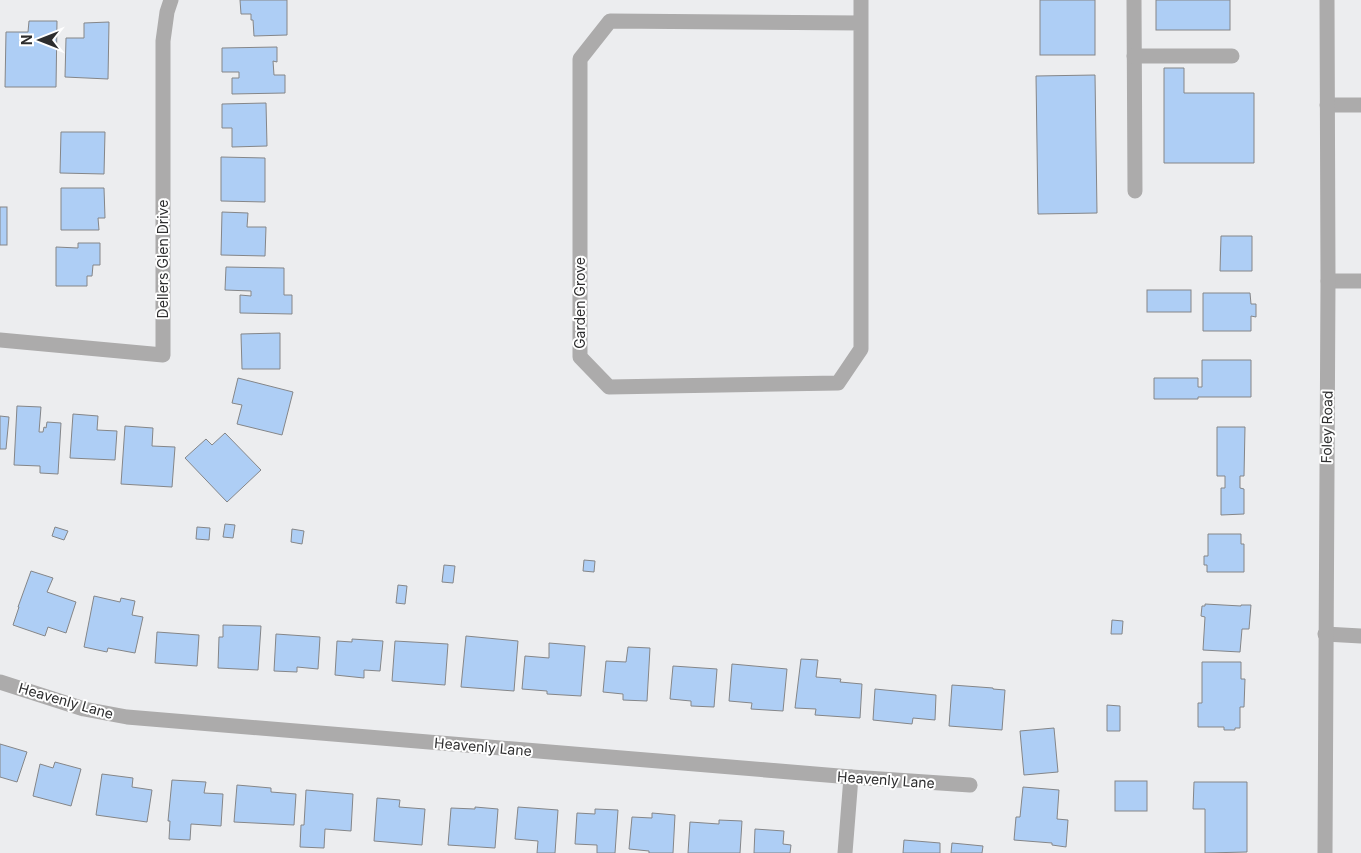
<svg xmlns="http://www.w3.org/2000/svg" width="1361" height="853" font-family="Inter,sans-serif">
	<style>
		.building { fill: #aecef5; stroke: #858688 }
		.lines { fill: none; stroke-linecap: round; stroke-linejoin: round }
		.minor { stroke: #acabab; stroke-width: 15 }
		.labels { text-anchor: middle; stroke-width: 4; stroke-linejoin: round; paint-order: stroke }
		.street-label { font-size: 14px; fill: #2d2d2e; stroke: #fff }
	</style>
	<rect width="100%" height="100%" fill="#ecedef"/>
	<g class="building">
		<polygon points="240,0 287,0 287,35 254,36 253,20 251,20 251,14 241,14"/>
		<rect x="1040" y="0" width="55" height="55"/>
		<rect x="1156" y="0" width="74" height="30"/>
		<polygon points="29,21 57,21 56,87 5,87 6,32 28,32"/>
		<polygon points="109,22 108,79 65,77 66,38 84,38 84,23"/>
		<polygon points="277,47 277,62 273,61 274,75 285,75 285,93 232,94 232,78 239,78 239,72 222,72 222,48"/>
		<polygon points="1164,68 1184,68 1184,93 1254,93 1254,163 1164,163"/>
		<polygon points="1095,75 1097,213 1038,214 1036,76"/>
		<polygon points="266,103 267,146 232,147 232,128 222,128 222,104"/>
		<polygon points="61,132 105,132 104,174 60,173"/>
		<polygon points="221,157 265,158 265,202 221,201"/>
		<polygon points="61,188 104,188 105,218 98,218 99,230 61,230"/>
		<rect x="0" y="207" width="7" height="38"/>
		<polygon points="222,212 248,213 247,227 266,227 265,256 221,255"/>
		<polygon points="1221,236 1252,236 1252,271 1220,271"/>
		<polygon points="78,243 100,243 100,265 93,265 92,276 87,276 87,286 56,286 56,247 78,248"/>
		<polygon points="226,267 284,268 284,295 292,295 292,314 240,313 240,295 251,296 251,291 225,290"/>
		<rect x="1147" y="290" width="44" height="22"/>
		<polygon points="1203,293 1250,293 1251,304 1256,304 1256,317 1251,316 1251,331 1203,331"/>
		<polygon points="280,333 280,369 242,369 241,334"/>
		<polygon points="1202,360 1251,360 1251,397 1198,397 1198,399 1154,399 1154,378 1198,378 1198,387 1202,387"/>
		<polygon points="238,378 293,392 282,435 237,424 242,405 232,403"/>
		<polygon points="17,406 41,407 39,432 43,432 44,427 46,428 47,422 61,423 58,474 40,473 40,466 14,465"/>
		<polygon points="73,414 98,416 97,430 117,431 115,460 70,458"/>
		<polygon points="0,416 9,417 6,449 0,449"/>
		<polygon points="125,426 153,428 152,446 175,447 172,487 121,484"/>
		<polygon points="1217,427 1245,427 1244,476 1240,476 1240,488 1244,489 1244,514 1221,515 1221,488 1225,488 1225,476 1217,476"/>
		<polygon points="225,433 261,470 227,502 185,458 206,439 212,445"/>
		<polygon points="225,524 235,525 233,538 223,537"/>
		<polygon points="55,527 68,531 64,540 52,536"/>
		<polygon points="197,527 210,528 209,540 196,539"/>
		<polygon points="292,529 304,531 302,544 291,542"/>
		<polygon points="1208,534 1241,534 1241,544 1244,544 1244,572 1207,572 1207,565 1204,565 1204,556 1208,556"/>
		<polygon points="584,560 595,561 594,572 583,571"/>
		<polygon points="444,565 455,566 453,583 442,582"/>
		<polygon points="31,571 53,578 47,592 76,602 66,633 48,627 45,636 13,625 19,607 18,607"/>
		<polygon points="398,585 407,586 405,604 396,603"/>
		<polygon points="94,596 120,602 121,598 135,601 132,615 143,617 135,653 108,648 107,652 84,647"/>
		<polygon points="1205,604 1241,606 1241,605 1251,605 1249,629 1242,629 1240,652 1203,650 1205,617 1201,616 1202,606 1205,606"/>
		<polygon points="1112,620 1123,621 1122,634 1111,634"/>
		<polygon points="223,625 261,626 258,670 218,668 219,637 223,637"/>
		<polygon points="157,632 199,635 197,666 155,663"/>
		<polygon points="276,634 320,637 318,669 297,667 297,672 274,671"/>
		<polygon points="466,636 518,641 514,691 461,687"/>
		<polygon points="352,639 383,641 380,671 364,670 364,678 335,675 337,641 352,642"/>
		<polygon points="395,641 448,644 445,685 392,681"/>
		<polygon points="549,643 585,646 581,696 547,694 547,691 522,689 525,656 549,658"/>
		<polygon points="628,647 650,648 647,701 623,700 623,694 603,692 606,661 626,662"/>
		<polygon points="801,659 818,660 816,677 841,679 840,682 862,684 860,718 815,715 816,709 795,708"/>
		<polygon points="1202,662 1241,662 1241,679 1245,679 1244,707 1240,707 1240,728 1235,728 1235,730 1224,730 1224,727 1198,727 1198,703 1202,703"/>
		<polygon points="732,664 787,669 783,711 751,709 752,703 729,701"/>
		<polygon points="673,666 717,669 714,707 691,706 691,701 670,699"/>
		<polygon points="952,685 993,688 993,689 1005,690 1002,730 949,726"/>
		<polygon points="875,689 936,695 935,720 913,718 912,724 873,720"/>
		<polygon points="1107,705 1120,706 1120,731 1107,731"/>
		<polygon points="1054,728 1058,772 1024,775 1020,731"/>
		<polygon points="0,744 27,752 17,782 0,777"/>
		<polygon points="55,762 81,769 71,806 33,796 40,764 53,768"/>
		<polygon points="102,774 133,778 132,787 152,790 147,822 96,815"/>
		<polygon points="172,780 206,782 204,793 223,794 221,826 191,824 190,840 169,839 170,821 168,821"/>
		<rect x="1115" y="781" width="32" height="30"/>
		<polygon points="1194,782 1247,782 1247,852 1205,853 1205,809 1193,809"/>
		<polygon points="237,785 271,788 271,792 296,794 294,825 234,822"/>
		<polygon points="1023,787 1059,790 1057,819 1068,820 1066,847 1052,845 1052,843 1014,840 1016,817 1020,817"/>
		<polygon points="306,790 353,794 351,831 325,829 324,848 300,847 301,825 304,825"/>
		<polygon points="377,798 400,800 399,807 425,809 422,845 374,841"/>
		<polygon points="475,807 498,809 495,848 448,845 451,808 475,809"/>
		<polygon points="518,807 558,810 555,853 537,853 538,841 515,839"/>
		<polygon points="595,809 618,810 615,853 597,853 597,845 575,844 577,813 595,814"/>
		<polygon points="652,813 675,815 673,853 649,853 649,851 629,849 632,817 652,818"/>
		<polygon points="719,820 742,821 740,853 688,853 690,822 719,824"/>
		<polygon points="755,829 784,831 783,844 791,845 790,853 754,853"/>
		<polygon points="904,840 940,843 940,853 903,853"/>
		<polygon points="952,843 983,846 982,853 951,853"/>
	</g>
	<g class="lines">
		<g class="minor">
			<polyline points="861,0 861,349 838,383 609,387 580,357 580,59 610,21 861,23"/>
			<polyline points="1134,0 1135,191"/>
			<polyline points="1134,56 1232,56"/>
			<polyline points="1327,105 1361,105"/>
			<polyline points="1328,281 1361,281"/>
			<polyline points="0,340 163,355 163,41 167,12 171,0"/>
			<polyline points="1325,634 1361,636"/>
			<polyline points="0,682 84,709 127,717 851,777 970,785"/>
			<polyline points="845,853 851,777"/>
			<polyline points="1325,853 1328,281 1327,0"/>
		</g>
	</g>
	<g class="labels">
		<g class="street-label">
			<text transform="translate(163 259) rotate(-90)" y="5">Dellers Glen Drive</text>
			<text transform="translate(580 303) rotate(-90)" y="5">Garden Grove</text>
			<text transform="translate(1327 427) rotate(-89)" y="5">Foley Road</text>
			<text transform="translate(66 701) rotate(16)" y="5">Heavenly Lane</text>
			<text transform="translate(483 747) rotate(5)" y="5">Heavenly Lane</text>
			<text transform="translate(886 780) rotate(4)" y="5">Heavenly Lane</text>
		</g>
	</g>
	<g transform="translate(40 40) rotate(270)" stroke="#ffffff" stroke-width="4" paint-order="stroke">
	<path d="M0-4L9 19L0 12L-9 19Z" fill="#2d2d2e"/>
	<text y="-8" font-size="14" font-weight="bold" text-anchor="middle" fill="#2d2d2e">N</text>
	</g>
</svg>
